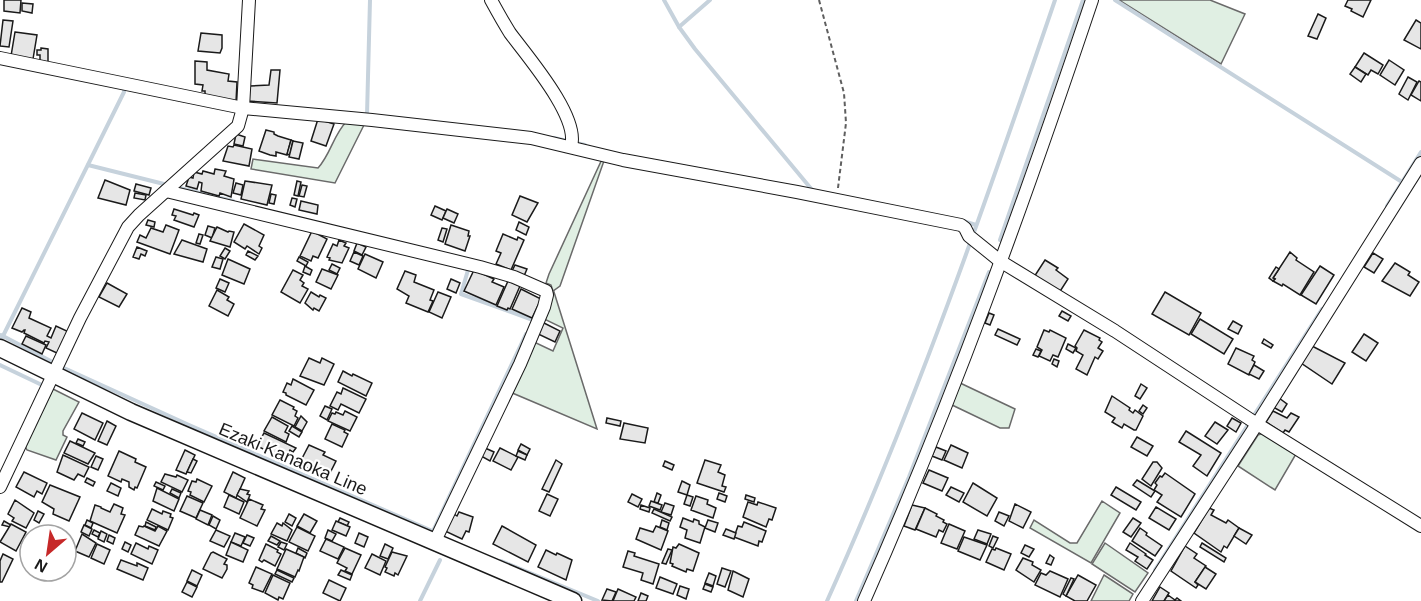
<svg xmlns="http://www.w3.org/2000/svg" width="1421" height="601" font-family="Helvetica,sans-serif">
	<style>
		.green { fill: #e0efe3; stroke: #6a6a6a; stroke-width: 1.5 }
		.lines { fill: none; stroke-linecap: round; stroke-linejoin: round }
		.stream { stroke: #c6d2dc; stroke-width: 4 }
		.building { fill: #e6e6e6; stroke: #1a1a1a; stroke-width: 1.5 }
		.street-casing { stroke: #1a1a1a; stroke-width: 14 }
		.secondary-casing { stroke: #1a1a1a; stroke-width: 19 }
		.path { stroke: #5f5f5f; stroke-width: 2; stroke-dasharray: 4.5 3; stroke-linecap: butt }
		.street { stroke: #fff; stroke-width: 12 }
		.secondary { stroke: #fff; stroke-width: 16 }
		.labels { text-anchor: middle; stroke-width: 4.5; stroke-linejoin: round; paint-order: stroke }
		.street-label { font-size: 18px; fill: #1a1a1a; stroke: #fff }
	</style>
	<rect width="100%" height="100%" fill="#fff"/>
	<g class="green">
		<polygon points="1119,0 1210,0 1245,14 1221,64"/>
		<path d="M347 121 365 123 335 183 251 169 253 159 318 168C331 154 333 135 347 121Z"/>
		<polygon points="603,157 605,158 560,286 553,291 551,285 546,283 549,274"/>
		<polygon points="554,292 597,429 510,392 532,341 553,351 563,328 542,318"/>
		<polygon points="958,382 1015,409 1009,428 1000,428 950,404"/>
		<polygon points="53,389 79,402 63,431 63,435 67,437 56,460 27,450 25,446"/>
		<polygon points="1263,433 1296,454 1275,490 1238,466 1258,435"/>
		<polygon points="1102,501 1120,513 1091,563 1030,528 1034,520 1070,543 1077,543"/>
		<polygon points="1105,543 1148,573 1135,592 1092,564"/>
		<polygon points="1104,575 1133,594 1129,601 1091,601"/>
	</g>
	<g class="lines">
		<g class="stream">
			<polyline points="664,0 679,27"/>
			<polyline points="710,0 679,27 695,49 813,191"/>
			<polyline points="1115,0 1402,182"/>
			<polyline points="367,115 370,0"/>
			<polyline points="554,138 585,145"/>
			<polyline points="88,165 168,185"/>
			<polyline points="176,187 233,201"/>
			<polyline points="1387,206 1421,152"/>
			<polyline points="963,221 976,225"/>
			<polyline points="1000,240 1083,0"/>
			<polyline points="468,270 461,294 533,320"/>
			<polyline points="1,335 64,368 189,425 437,533"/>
			<polyline points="2,338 124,92 124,89 121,87"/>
			<polyline points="0,365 44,386"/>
			<polyline points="433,531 526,334"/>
			<polyline points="501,561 598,601"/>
			<polyline points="1155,570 1322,309"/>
			<polyline points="420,601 440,560"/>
			<path d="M827 601C915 406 986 202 1055 0"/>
			<polyline points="856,601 909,477 989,272"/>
		</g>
	</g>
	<g class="building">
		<polygon points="4,0 21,0 20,13 4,11"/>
		<polygon points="1348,0 1371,0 1363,17 1351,11 1352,9 1345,6"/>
		<polygon points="22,3 33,4 32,13 22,11"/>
		<polygon points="1318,14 1326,18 1317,39 1308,36"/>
		<polygon points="3,20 13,21 9,47 0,46"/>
		<polygon points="1416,20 1421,23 1421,49 1404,40"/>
		<polygon points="15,32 37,35 33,59 11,56"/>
		<polygon points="201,33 222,35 222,48 220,53 198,51"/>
		<polygon points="41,48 48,49 48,62 40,61 40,55 37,55 37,50 41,50"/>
		<polygon points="1364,53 1383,65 1378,74 1371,70 1368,75 1355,67"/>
		<polygon points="1389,60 1404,70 1395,85 1380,75"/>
		<polygon points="195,61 207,62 207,70 229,74 228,81 237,82 236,102 205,97 205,91 202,91 203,85 195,84"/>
		<polygon points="1355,67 1366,74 1361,82 1350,74"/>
		<polygon points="271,70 280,70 277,103 247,101 250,86 269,85"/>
		<polygon points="1408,77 1417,82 1408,100 1399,94"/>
		<polygon points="1419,81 1421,82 1421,101 1411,95"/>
		<polygon points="318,119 334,124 326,146 311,141"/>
		<polygon points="266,130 274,132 274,134 278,136 291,140 287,155 276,152 276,156 270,155 259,151"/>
		<polygon points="236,134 245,137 243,146 234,144"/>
		<polygon points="291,140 293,141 290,155 287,154"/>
		<polygon points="293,141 303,143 299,159 289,157"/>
		<polygon points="234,145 252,149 249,166 223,161 228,146 233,147"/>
		<polygon points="215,169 226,171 224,176 234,179 231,197 220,193 219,196 201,191 202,183 199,182 197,189 186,186 189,177 193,178 194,172 202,174 203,171 214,174"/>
		<polygon points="105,180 130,190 126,205 98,198"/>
		<polygon points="245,181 272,185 267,205 241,199"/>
		<polygon points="297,181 301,182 298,196 294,195"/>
		<polygon points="236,183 243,185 241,195 233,193"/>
		<polygon points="136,184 151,188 149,195 134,191"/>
		<polygon points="302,185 307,186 304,197 299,196"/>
		<polygon points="135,193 146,195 145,200 134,198"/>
		<polygon points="271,194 276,195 274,204 269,203"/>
		<polygon points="520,196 538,203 527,222 512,215"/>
		<polygon points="292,198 297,199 295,207 290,205"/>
		<polygon points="301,201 318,205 317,214 299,210"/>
		<polygon points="435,206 446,211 442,220 431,215"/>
		<polygon points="174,209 193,215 194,213 199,215 194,227 174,220 176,216 172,215"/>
		<polygon points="447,209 458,214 454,223 443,218"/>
		<polygon points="148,220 155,222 154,227 146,225"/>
		<polygon points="519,222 529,227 526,235 516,230"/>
		<polygon points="244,224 264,235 259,246 262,248 259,254 247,246 245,249 234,242"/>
		<polygon points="166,225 179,230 170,254 137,242 140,235 146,238 151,228 163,232"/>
		<polygon points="451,225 469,231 468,236 470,236 465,251 445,244"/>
		<polygon points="208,226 215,228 212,238 205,235"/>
		<polygon points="217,227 228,232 229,231 234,232 230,247 210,241"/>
		<polygon points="442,228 447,229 443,242 438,240"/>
		<polygon points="312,231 327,239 318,258 313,256 311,261 300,256"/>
		<polygon points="199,234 203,235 200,244 196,243"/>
		<polygon points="503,234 517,240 518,237 524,240 511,270 496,264 501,253 496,251"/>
		<polygon points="182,240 207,249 203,262 174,254"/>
		<polygon points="339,240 346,243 344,246 349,248 342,263 329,260 330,258 327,257 333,244 337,246"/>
		<polygon points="357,243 366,247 362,255 354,251"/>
		<polygon points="137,247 147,251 145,256 141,254 139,259 133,257"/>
		<polygon points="225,248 230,251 225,259 220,256"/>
		<polygon points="248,251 258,256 255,260 246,255"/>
		<polygon points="354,252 363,256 359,265 350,261"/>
		<polygon points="1290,252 1297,258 1296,260 1314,272 1300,295 1283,284 1282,286 1273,281 1275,279 1273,278"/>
		<polygon points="1373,253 1383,259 1374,273 1364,267"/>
		<polygon points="365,254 383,262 376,278 358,269"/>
		<polygon points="216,257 223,259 220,269 212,267"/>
		<polygon points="299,257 308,262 306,266 297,261"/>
		<polygon points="228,259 250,269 244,284 222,275"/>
		<polygon points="1045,260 1058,268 1056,270 1068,279 1059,293 1034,277"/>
		<polygon points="1395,263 1410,272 1408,275 1419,282 1410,296 1382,281"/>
		<polygon points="332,264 340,268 337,274 329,270"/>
		<polygon points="515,265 527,269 524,276 512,271"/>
		<polygon points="305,266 312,270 310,275 303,272"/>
		<polygon points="1320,266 1334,275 1316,304 1301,295"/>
		<polygon points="1276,267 1279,269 1273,278 1275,279 1273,281 1269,278"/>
		<polygon points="322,269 338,275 331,289 316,282"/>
		<polygon points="293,270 303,275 300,280 304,283 302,286 308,289 300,303 281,292"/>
		<polygon points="474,270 494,279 492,282 504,287 496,305 464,291"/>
		<polygon points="405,271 416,275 414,282 434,290 430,300 433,301 428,312 406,303 409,296 397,289"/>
		<polygon points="220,279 229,283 225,292 216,288"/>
		<polygon points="451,279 460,283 456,293 447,289"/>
		<polygon points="508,281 520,286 510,309 508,308 507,310 497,306"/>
		<polygon points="107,283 127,294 119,307 99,297"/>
		<polygon points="521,289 541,299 532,318 512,309"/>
		<polygon points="217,290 229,297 227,300 234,304 228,316 209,306"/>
		<polygon points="311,292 319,297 320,295 326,298 319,311 314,308 313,310 305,303"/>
		<polygon points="438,292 451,297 442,318 429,312"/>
		<polygon points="1165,292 1201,313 1189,335 1152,314"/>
		<polygon points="22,308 31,312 29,318 51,328 47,336 51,338 56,326 69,332 59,354 46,348 49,342 45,341 44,343 24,333 25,330 24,330 22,332 12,328"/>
		<polygon points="1062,311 1071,316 1068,321 1059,316"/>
		<polygon points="989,313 994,315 990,325 985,323"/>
		<polygon points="1200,319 1233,339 1224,354 1191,334"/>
		<polygon points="1233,321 1242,326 1238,334 1228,329"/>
		<polygon points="542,322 560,331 555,342 536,333"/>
		<polygon points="998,329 1020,339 1017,345 995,335"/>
		<polygon points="1044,330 1049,332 1050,330 1066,338 1058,357 1053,355 1050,361 1039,356 1042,350 1037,347"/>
		<polygon points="1084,330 1100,338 1099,340 1102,342 1098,348 1103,351 1098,359 1095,357 1087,375 1076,369 1083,355 1076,351 1077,348 1075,346"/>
		<polygon points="1364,334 1378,343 1366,361 1352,352"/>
		<polygon points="26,336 46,345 42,354 22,344"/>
		<polygon points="1264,339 1273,345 1271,348 1262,343"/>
		<polygon points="1068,344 1076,348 1073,353 1066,349"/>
		<polygon points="1312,346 1345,363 1332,384 1301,363"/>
		<polygon points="1236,348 1254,356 1252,360 1255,362 1249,375 1228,364"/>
		<polygon points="1036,349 1041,351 1038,357 1033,355"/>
		<polygon points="309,358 320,363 322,358 334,364 324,385 300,376"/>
		<polygon points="1054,359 1059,361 1057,367 1052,364"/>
		<polygon points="1254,365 1264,371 1259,379 1249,374"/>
		<polygon points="343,371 352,376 353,374 372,383 366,396 338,382"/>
		<polygon points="293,379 314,390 306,405 286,395 286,393 283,392 287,383 291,385"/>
		<polygon points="1141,384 1147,388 1140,399 1135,396"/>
		<polygon points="343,388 366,399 359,413 341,404 338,410 330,406 337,392 341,394"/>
		<polygon points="1112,396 1130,408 1129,410 1133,413 1135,410 1143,416 1136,430 1134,430 1124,424 1122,428 1112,422 1115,418 1105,412"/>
		<polygon points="1279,398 1287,404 1282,412 1273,407"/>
		<polygon points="280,400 294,407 293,409 297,411 295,416 298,418 294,426 272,415"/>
		<polygon points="1143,405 1147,408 1143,414 1139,411"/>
		<polygon points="325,406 332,409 327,420 320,416"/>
		<polygon points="345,411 357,417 350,431 328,421 332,413 335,414 336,412 343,415"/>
		<polygon points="1273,411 1287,418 1291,413 1299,417 1289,432 1285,430 1283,433 1266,422"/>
		<polygon points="82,413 103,423 95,440 74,429"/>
		<polygon points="301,416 307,422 302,431 295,427"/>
		<polygon points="272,417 288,426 285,432 289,434 286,442 264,431"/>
		<polygon points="607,418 621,421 620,426 606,423"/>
		<polygon points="1232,418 1241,423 1236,432 1227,426"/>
		<polygon points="107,421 116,426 107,445 98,441"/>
		<polygon points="1215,422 1228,430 1217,444 1205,436"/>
		<polygon points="624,423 648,428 645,443 620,439"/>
		<polygon points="332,424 345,430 344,432 348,434 342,447 325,439"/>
		<polygon points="292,426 302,432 299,437 289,431"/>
		<polygon points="1186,431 1221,453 1207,476 1193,466 1201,455 1179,442"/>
		<polygon points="264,433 296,448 293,452 290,450 287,456 290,458 288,461 257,446"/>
		<polygon points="1137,437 1153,446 1147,456 1131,447"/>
		<polygon points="78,439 85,442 83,446 76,443"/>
		<polygon points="70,441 95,453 88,464 64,453"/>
		<polygon points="521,444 530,449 527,455 518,450"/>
		<polygon points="309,445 325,452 323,455 336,461 327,479 304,466 303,468 298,466"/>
		<polygon points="951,445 968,453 962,468 944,460"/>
		<polygon points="936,447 946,451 942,460 932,456"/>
		<polygon points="485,448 494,452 490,461 481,456"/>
		<polygon points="500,448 518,457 511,470 493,461"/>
		<polygon points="185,450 195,455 186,474 176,470"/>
		<polygon points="119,451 136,459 135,462 146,467 137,488 135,487 134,490 129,487 129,482 122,479 121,482 108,476"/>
		<polygon points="518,451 527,455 525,460 516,456"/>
		<polygon points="63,455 89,467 84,477 78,474 74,480 57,472"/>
		<polygon points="96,456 103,459 98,470 91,467"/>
		<polygon points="193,459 197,461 191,473 187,472"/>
		<polygon points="556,460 562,464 549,492 542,489"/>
		<polygon points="705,460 721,465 718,472 725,475 722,486 726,487 724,492 697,483"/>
		<polygon points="665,461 674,465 672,470 663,466"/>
		<polygon points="1153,462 1157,462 1162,468 1151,486 1142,479"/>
		<polygon points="929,470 948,478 942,491 923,483"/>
		<polygon points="24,472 47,483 42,494 37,491 34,497 16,487"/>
		<polygon points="233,472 245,478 236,498 224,492"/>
		<polygon points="1165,473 1195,494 1181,517 1157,502 1162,495 1154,490 1157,485 1155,483 1160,476 1162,477"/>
		<polygon points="165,474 176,477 177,475 188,480 182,492 161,482"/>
		<polygon points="87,478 95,482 93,486 85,482"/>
		<polygon points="197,479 212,486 204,502 190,495 191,492 188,491 192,481 196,482"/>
		<polygon points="1137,480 1155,491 1151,497 1133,485"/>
		<polygon points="682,481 690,485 687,495 678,492"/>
		<polygon points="156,482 165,486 163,490 154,486"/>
		<polygon points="111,483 121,488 118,496 107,491"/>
		<polygon points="973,483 997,498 987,516 963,502"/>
		<polygon points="50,485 80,497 69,521 53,514 54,509 42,502"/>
		<polygon points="951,487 964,493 959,502 946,495"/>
		<polygon points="1116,487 1141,502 1136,510 1111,495"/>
		<polygon points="157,488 179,499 174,511 153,501"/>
		<polygon points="172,489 181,493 179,498 170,493"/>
		<polygon points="240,489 249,491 247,494 250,495 247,502 237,495"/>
		<polygon points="657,493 661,495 658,503 654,502"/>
		<polygon points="719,493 727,496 725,502 717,499"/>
		<polygon points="547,494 558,499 550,516 539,511"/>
		<polygon points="632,494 642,499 638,507 628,502"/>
		<polygon points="229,495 244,502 239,514 224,507"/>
		<polygon points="687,495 693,497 690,506 684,504"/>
		<polygon points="746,495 755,498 754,502 745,499"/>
		<polygon points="187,496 203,503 196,518 180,511"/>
		<polygon points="696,496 708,500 707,504 716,508 713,518 691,510"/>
		<polygon points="249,499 263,505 261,509 265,510 257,526 240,518"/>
		<polygon points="15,500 34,513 26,528 12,521 14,518 8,514"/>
		<polygon points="651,501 662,505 660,510 649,506"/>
		<polygon points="748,502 757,505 758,502 776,508 772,520 769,519 766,527 743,517"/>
		<polygon points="665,503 674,506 671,515 661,512"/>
		<polygon points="114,504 123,508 121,514 125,515 117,533 90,521 95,505 101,507 101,508 110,512"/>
		<polygon points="1015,504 1031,512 1023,528 1009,521"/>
		<polygon points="641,505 650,508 649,512 640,509"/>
		<polygon points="912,505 925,508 915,530 904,526"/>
		<polygon points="1156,507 1176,519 1169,530 1149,518"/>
		<polygon points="925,508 937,514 936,516 944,520 943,522 947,524 943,532 939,530 936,537 916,529"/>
		<polygon points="1209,508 1214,510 1211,515 1226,523 1228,520 1239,528 1227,548 1224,546 1221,552 1194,533"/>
		<polygon points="152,509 162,514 163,511 171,514 170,517 173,518 168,530 147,520"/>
		<polygon points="654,509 672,517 670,521 652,513"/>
		<polygon points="200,510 212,515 208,525 196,519"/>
		<polygon points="38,511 44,514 39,523 34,520"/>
		<polygon points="459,512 473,517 469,532 466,531 462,539 445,531 454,514 457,516"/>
		<polygon points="999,512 1009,516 1004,526 995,521"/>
		<polygon points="289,514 296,518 292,526 285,522"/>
		<polygon points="304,514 317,521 310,533 297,526"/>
		<polygon points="213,516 220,520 216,529 209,525"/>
		<polygon points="340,518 349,522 347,526 338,522"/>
		<polygon points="683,518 693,522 694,519 699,521 699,524 705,527 700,543 685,538 687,530 680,527"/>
		<polygon points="1133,518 1141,523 1131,537 1123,532"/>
		<polygon points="87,520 93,523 91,528 85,525"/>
		<polygon points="662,520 669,523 667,530 660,527"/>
		<polygon points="708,520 718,523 715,532 705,528"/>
		<polygon points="4,521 11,525 10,527 2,525"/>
		<polygon points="336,521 350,527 346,536 332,530"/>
		<polygon points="146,522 156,527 155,530 145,526"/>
		<polygon points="744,522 766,531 762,542 759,541 758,546 734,537 738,526 742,527"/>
		<polygon points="277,523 282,526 283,523 292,530 287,541 271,534"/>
		<polygon points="11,524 26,532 16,551 0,542"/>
		<polygon points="949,524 965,531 957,549 941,543"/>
		<polygon points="84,525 92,529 89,536 81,532"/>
		<polygon points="139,526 143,527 144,526 155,531 158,526 167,531 159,546 135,535"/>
		<polygon points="502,526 536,545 528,562 493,544"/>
		<polygon points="656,526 668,531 661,550 636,539 640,528 653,532"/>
		<polygon points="297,527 315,536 308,551 289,542"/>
		<polygon points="1140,528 1147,533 1146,535 1162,546 1155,556 1132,541"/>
		<polygon points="1239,528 1252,535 1246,544 1234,536"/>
		<polygon points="726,529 736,533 734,539 723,535"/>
		<polygon points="94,530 100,533 98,537 92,534"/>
		<polygon points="216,530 230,536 224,547 210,541"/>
		<polygon points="328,530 336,534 332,541 325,538"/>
		<polygon points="978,530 991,534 987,544 974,539"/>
		<polygon points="101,531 107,534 104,542 98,539"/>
		<polygon points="235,533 245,537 241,546 231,542"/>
		<polygon points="359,533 368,537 364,547 355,543"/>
		<polygon points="82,534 96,543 89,557 75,551"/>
		<polygon points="109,535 115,538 113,544 107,541"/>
		<polygon points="247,535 254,538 250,546 243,543"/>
		<polygon points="271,536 280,541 277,545 268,541"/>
		<polygon points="993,536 998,538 993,548 989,546"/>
		<polygon points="964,537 987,545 980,560 958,551"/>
		<polygon points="326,539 344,547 338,559 320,551"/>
		<polygon points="125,542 131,545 128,552 122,549"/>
		<polygon points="231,542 248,550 243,562 226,555"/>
		<polygon points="281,542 287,544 284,550 278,547"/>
		<polygon points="136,543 148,549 149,546 158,550 152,564 131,554"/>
		<polygon points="1130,543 1146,554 1145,555 1153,560 1147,569 1135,561 1138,557 1126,550"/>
		<polygon points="1202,543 1226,558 1224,562 1200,547"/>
		<polygon points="97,544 110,550 104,564 91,558"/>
		<polygon points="266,544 278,550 277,552 281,554 275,566 264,560 262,562 259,560"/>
		<polygon points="385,544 393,548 388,559 380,556"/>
		<polygon points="679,544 699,553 693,571 687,569 686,572 672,566 673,564 670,563 673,547 676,548"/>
		<polygon points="1025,545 1034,549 1029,557 1021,553"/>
		<polygon points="1185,546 1197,554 1194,558 1206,566 1195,582 1198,585 1196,588 1171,571"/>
		<polygon points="298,548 307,553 305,558 296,553"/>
		<polygon points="345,548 361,555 352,574 345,571 347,568 337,563"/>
		<polygon points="996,548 1011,554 1004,570 986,562 992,549 995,550"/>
		<polygon points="286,549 304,557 299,571 298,570 295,577 277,569"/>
		<polygon points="668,549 672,550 666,564 662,563"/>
		<polygon points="546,550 556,555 557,553 572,560 566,580 538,567"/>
		<polygon points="628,551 635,553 634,556 659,564 653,584 641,580 643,573 623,567"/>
		<polygon points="213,552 227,559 224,564 227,565 227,569 222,578 203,569 211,553"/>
		<polygon points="392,552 407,556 398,575 395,573 394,576 385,572 387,568 385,567"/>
		<polygon points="3,554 13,559 2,582 0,582 0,561"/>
		<polygon points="372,554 386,561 380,575 365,568"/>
		<polygon points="1050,555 1054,558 1051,565 1046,563"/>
		<polygon points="1023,558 1033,562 1032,565 1041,570 1034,582 1016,570"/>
		<polygon points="121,560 137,566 137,563 148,568 143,580 117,569"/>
		<polygon points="256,567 272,574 263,592 252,588 253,585 249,583"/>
		<polygon points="1205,567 1216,574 1206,589 1195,582"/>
		<polygon points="722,568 731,571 725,587 717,584"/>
		<polygon points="192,570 202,575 197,586 187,581"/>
		<polygon points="277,570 294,578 292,582 275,574"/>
		<polygon points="341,570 352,575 350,580 338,575"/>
		<polygon points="733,571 749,579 743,597 728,590"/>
		<polygon points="1050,571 1068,579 1060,597 1035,585 1041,573 1046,575"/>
		<polygon points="709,573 716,576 713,586 705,583"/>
		<polygon points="273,575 290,583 283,599 279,597 278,600 265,593"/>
		<polygon points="1078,575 1096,585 1087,601 1075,601 1066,596"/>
		<polygon points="660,577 677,584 673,594 656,588"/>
		<polygon points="1071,578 1074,579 1066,596 1063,594"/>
		<polygon points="329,580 346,588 340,601 323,593"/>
		<polygon points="187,582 197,587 192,597 182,592"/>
		<polygon points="705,584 713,587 711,592 703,589"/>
		<polygon points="680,586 689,589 686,599 677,595"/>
		<polygon points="1160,587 1169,593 1164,601 1152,601"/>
		<polygon points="607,589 616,592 612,601 602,600"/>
		<polygon points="618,589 636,597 634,601 613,601"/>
		<polygon points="641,593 648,596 646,601 638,601"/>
		<polygon points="1168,595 1175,600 1177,598 1181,601 1164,601"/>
	</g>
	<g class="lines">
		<defs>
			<g id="street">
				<path d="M491 0C497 11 503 22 510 33 527 56 580 117 571 146"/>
				<polyline points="0,58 243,108 372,120 531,138 623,160 797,192 961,225 965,228 969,236 1000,261 1115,331 1254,422 1421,526"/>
				<polyline points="166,191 480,267 514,277 546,291 547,295 544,307 520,364 435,541"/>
				<polyline points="0,487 80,318 128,227 139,215 238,126 243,108 249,0"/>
				<path d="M864 601C951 405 1024 203 1092 0"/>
				<polyline points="1142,601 1257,424 1421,163"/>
			</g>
			<polyline id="secondary" points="0,348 131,412 573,601"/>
		</defs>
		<use href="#street" class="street-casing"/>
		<use href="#secondary" class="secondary-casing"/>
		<polyline class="path" points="819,0 844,93 846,123 838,188"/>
		<use href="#street" class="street"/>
		<use href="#secondary" class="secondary"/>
	</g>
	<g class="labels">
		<g class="street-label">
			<text transform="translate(293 459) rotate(23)" y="6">Ezaki Kanaoka Line</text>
		</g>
	</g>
	<g transform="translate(48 553) rotate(209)"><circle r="28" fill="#ffffff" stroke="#a3a3a3" stroke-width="1.5"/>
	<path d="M0-4.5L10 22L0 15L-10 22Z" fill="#c62828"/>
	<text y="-9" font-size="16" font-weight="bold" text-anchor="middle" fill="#1a1a1a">N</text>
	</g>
</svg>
